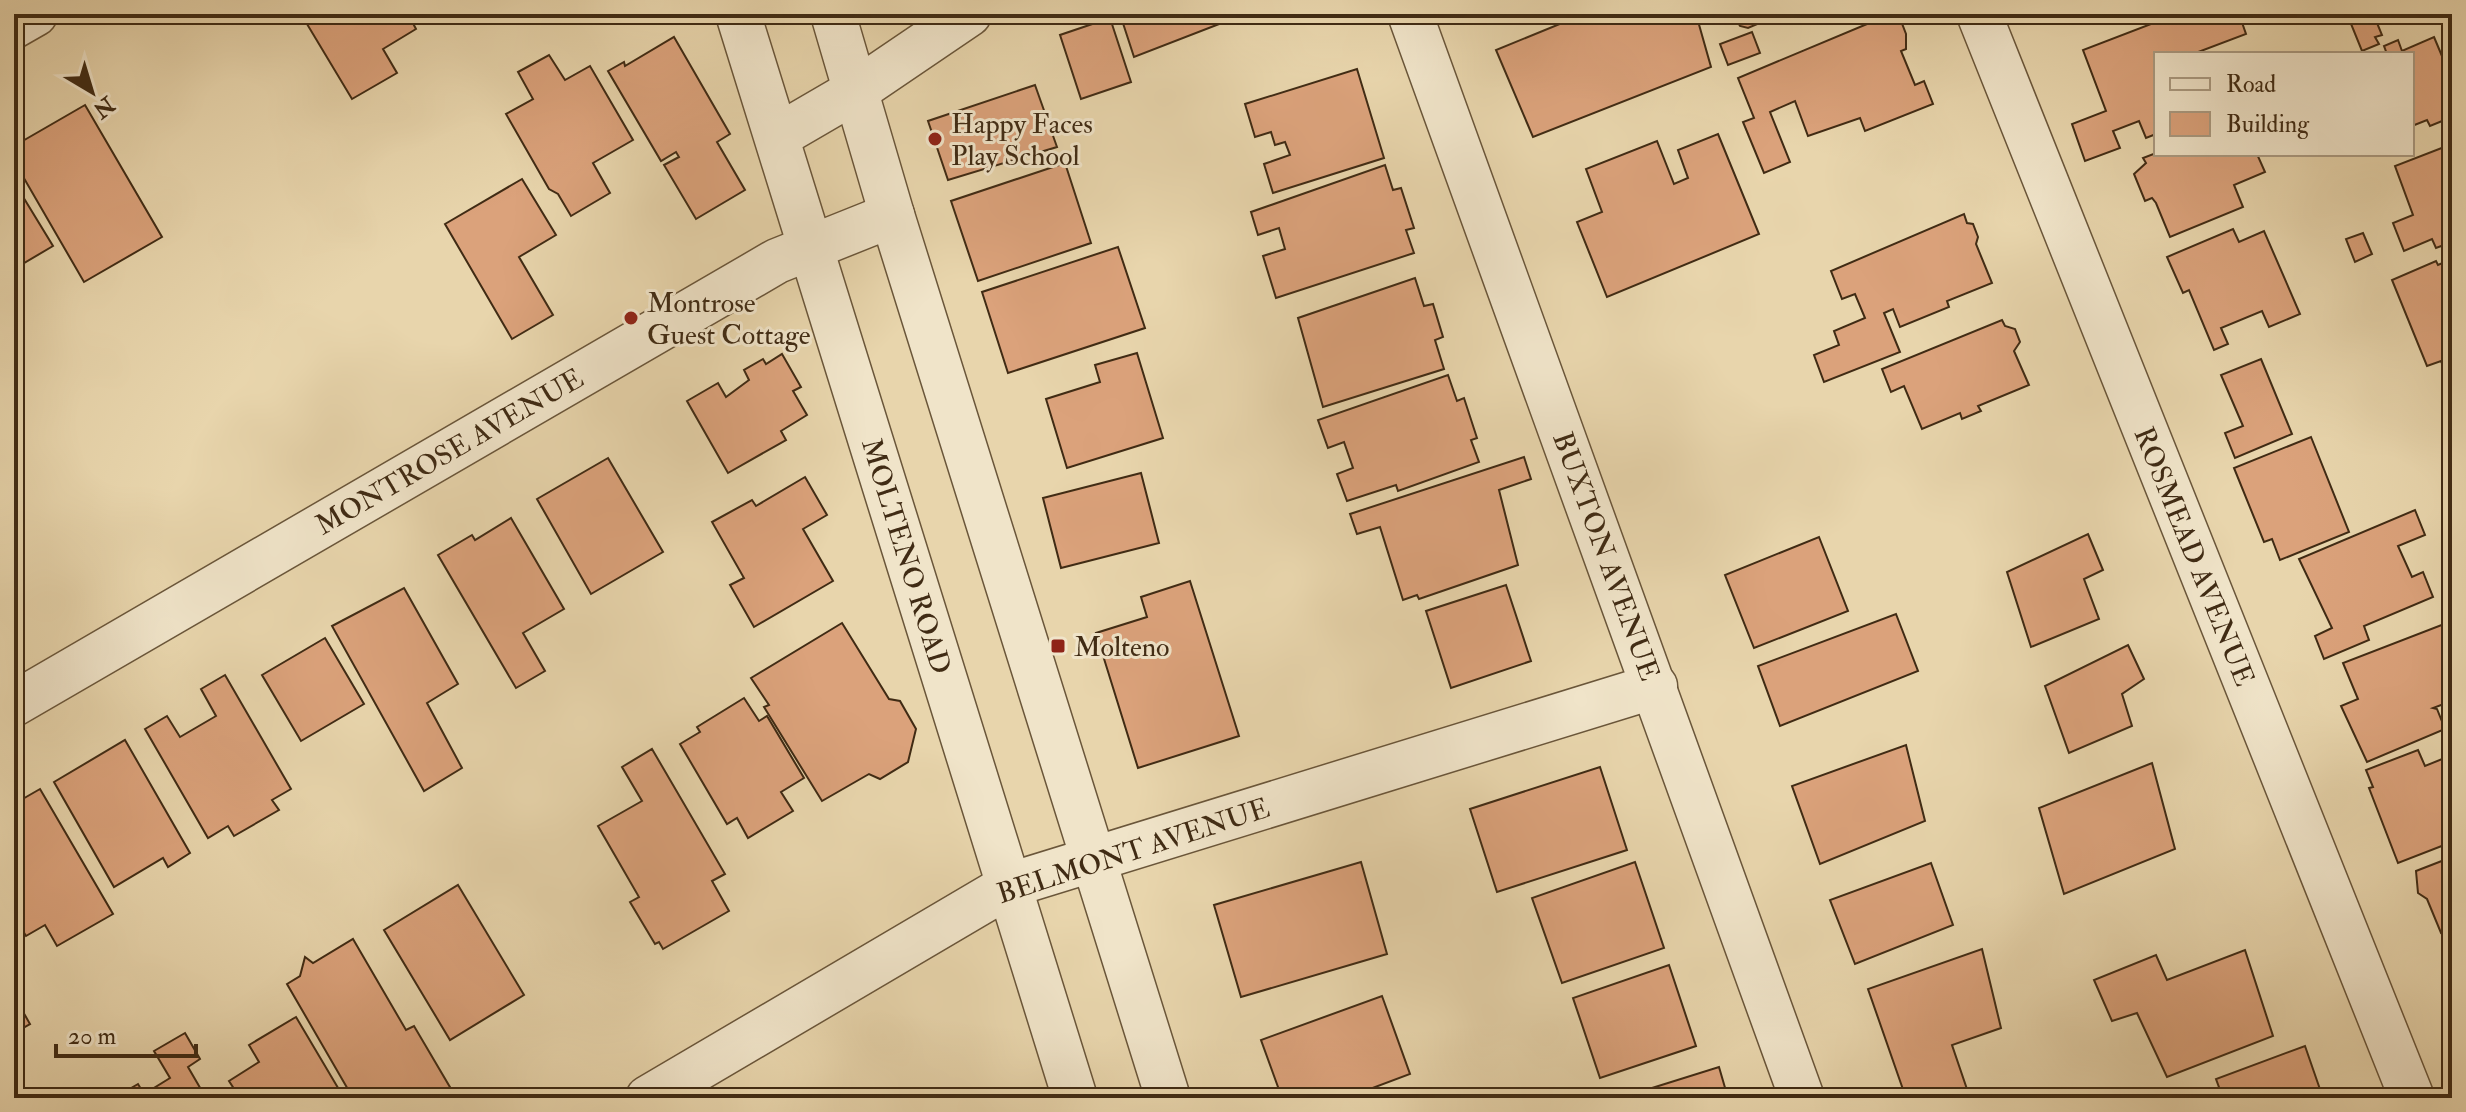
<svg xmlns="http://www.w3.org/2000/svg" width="2466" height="1112" font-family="'IM FELL Double Pica',serif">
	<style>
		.building { fill: #dba27b; stroke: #402b14; stroke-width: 2 }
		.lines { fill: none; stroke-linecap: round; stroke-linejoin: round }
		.minor-casing { stroke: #6a563a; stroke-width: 47 }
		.tertiary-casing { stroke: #6a563a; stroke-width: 47 }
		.minor { stroke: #f0e4c9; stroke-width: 44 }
		.tertiary { stroke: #f0e4c9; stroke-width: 44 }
		.poi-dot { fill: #8f2418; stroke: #f0e4c9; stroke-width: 3 }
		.labels { text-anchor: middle; stroke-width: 6; stroke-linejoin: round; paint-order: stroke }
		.poi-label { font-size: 28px; fill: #402b14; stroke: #f0e4c9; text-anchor: start }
		.street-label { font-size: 28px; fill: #402b14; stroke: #f0e4c9 }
	</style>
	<rect width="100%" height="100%" fill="#e8d5ac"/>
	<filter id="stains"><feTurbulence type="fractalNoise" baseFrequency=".0025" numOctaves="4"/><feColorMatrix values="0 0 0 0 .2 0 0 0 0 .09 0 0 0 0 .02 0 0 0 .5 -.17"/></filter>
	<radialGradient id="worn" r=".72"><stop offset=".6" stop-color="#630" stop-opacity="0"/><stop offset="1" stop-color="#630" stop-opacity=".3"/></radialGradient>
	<g class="building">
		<polygon points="301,14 408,14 416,29 383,49 397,73 352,99"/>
		<polygon points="1120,14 1245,14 1134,57"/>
		<polygon points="1584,14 1696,14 1711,67 1533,137 1496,50"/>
		<polygon points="1733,14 1781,14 1748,28 1740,26"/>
		<polygon points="1891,14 1901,21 1906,34 1906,49 1901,51 1915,85 1924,81 1933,104 1865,131 1860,118 1808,136 1795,101 1770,112 1790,162 1764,173 1743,122 1754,118 1738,78"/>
		<polygon points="2177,14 2239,14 2246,34 2193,54 2156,54 2156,134 2146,138 2139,121 2113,131 2120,148 2085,161 2072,124 2106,111 2083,50"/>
		<polygon points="2347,14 2400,14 2377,23 2382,35 2375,37 2379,44 2362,51"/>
		<polygon points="1110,18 1131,82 1081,99 1060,35"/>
		<polygon points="1752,32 1760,53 1728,65 1720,44"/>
		<polygon points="674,37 730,134 717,142 745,190 696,219 664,165 679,157 676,152 661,161 608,71 624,62 625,66"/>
		<polygon points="2434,37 2452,80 2452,117 2430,126 2427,120 2412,126 2412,54 2387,54 2384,46 2398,40 2402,51"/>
		<polygon points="549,55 565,80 590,66 633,140 593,163 610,193 571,216 558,194 549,189 506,114 533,99 518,72"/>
		<polygon points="1357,69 1384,158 1273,193 1264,164 1290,155 1285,142 1275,145 1271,132 1255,137 1245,104"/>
		<polygon points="1035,85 1057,147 948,180 928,121"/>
		<polygon points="85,105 162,237 84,282 14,161 14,146"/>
		<polygon points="1718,134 1759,234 1607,297 1577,222 1602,212 1586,169 1657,141 1674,184 1688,178 1678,150"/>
		<polygon points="2452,144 2452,242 2436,248 2432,239 2404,251 2393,223 2413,215 2395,166"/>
		<polygon points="2156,153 2165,156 2257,154 2265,172 2234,185 2243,207 2170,237 2156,203 2152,198 2145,201 2134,174 2146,163 2143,158"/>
		<polygon points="1065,163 1091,243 978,281 951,201"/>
		<polygon points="1385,165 1393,190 1401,188 1414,228 1406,230 1414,253 1276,298 1263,256 1285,249 1279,228 1258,235 1251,212"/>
		<polygon points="522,179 556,235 519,257 553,315 512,339 445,224"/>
		<polygon points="14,182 53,246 14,269"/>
		<polygon points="1964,214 1967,223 1973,224 1978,237 1976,244 1992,283 1947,301 1949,307 1900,327 1893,309 1884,313 1900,352 1824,382 1814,355 1839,345 1834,331 1865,318 1855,294 1842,299 1831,271"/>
		<polygon points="2233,229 2239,242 2264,231 2300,314 2269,327 2262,311 2221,328 2228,344 2214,350 2189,290 2183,293 2167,257"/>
		<polygon points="2363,233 2372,254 2355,262 2346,239"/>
		<polygon points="1118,247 1145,328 1008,373 982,292"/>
		<polygon points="2452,259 2452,371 2446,374 2441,361 2427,366 2392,280 2436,261 2438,265"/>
		<polygon points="1415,278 1424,306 1433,304 1443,337 1435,340 1444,369 1323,407 1298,318"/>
		<polygon points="2002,320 2005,326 2015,329 2020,342 2014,351 2029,385 1978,406 1981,411 1962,419 1960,413 1922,429 1904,386 1891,392 1882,369"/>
		<polygon points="1137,353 1163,438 1067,468 1046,399 1100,382 1095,365"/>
		<polygon points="782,354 801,387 793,391 807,415 781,431 786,440 728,473 687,401 718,383 726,397 749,380 744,370 763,359 766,364"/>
		<polygon points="2261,359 2292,434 2235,458 2225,433 2243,426 2221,375"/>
		<polygon points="1448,375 1457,401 1464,398 1477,438 1471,440 1479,462 1398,491 1396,485 1347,501 1337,474 1353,468 1344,442 1328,448 1318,420"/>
		<polygon points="2311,437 2349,532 2280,560 2272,539 2264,542 2234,468"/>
		<polygon points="1524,457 1531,479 1499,490 1518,565 1419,599 1417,595 1403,600 1380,527 1357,534 1350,514"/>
		<polygon points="608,458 663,552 591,594 537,499"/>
		<polygon points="1141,473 1159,543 1061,568 1043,498"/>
		<polygon points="805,477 827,515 803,529 833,581 754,627 730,585 744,578 712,522 752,500 756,506"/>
		<polygon points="2415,510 2425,535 2398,546 2412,577 2423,572 2433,597 2364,626 2369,640 2324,659 2315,636 2332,628 2299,559"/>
		<polygon points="511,518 564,609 523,633 545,671 516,688 438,555 472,535 475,540"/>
		<polygon points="2088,534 2103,570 2084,579 2099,619 2031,647 2007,572"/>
		<polygon points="1819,537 1848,611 1754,648 1725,575"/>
		<polygon points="1190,581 1239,736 1138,768 1096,633 1147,617 1141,597"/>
		<polygon points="1506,585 1531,661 1451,688 1426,611"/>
		<polygon points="404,588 458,684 427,703 462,768 424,791 332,626"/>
		<polygon points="1896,614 1918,671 1780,726 1758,666"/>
		<polygon points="2452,621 2452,708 2449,702 2433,708 2437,709 2445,729 2367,762 2341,706 2358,699 2343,663"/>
		<polygon points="842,623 889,699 900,701 916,729 908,762 880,779 869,774 822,801 764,707 769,705 751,678"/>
		<polygon points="325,638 364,704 301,741 262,675"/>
		<polygon points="2128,645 2144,679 2122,694 2132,726 2069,753 2045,686"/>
		<polygon points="225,675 291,789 272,800 279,810 234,836 228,826 208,838 145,729 167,716 180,737 216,716 201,689"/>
		<polygon points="744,698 759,721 767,716 804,778 781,792 793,811 748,838 737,818 727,824 680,744 700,732 697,727"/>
		<polygon points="125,740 190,853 168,867 163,858 114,887 54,782"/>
		<polygon points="1906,745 1925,821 1820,864 1792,786"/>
		<polygon points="652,749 725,874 712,881 729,911 663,949 659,942 655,944 630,902 639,897 598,826 642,801 622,767"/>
		<polygon points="2418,750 2425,766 2452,755 2452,842 2398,863 2369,788 2373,787 2366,770"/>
		<polygon points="2152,763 2175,849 2064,894 2039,808"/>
		<polygon points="1600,767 1627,850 1497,892 1470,809"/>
		<polygon points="40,789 113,914 57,946 45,925 26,936 14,916 14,804"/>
		<polygon points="2452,857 2452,928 2441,933 2427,899 2418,893 2416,871"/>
		<polygon points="1361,862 1387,954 1241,997 1214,905"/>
		<polygon points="1635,862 1664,948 1562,983 1532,898"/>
		<polygon points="1931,863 1953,925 1855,964 1830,900"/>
		<polygon points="458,885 524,995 450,1040 384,930"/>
		<polygon points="353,939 406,1030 414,1026 454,1094 447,1098 353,1098 287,984 300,976 305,957 313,963"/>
		<polygon points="1982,949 2001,1028 1952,1045 1970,1098 1906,1098 1868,989"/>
		<polygon points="2245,950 2273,1036 2167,1077 2137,1013 2112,1021 2094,980 2156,955 2167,980"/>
		<polygon points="1669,965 1696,1046 1600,1078 1573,998"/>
		<polygon points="14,996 30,1024 14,1033"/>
		<polygon points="1382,996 1410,1074 1346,1098 1282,1098 1261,1040"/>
		<polygon points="296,1017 344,1098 240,1098 229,1081 259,1062 249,1045"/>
		<polygon points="185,1033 200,1059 188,1067 206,1098 114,1098 138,1084 144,1094 170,1078 154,1051"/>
		<polygon points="2305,1046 2323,1098 2223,1098 2216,1079"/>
		<polygon points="1719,1067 1728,1098 1620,1098"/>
	</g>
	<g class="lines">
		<defs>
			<g id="minor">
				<polyline points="1410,14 1802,1098"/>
				<polyline points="1979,14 2412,1098"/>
				<polyline points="14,26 35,14"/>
				<polyline points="778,136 857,90 969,14"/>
				<polyline points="14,704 777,261 892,215"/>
				<polyline points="648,1098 1010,885 1655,686"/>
			</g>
			<g id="tertiary">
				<polyline points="738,14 1075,1098"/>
				<polyline points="833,14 892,215 1168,1098"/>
			</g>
		</defs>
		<use href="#minor" class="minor-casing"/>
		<use href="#tertiary" class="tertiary-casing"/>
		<use href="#minor" class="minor"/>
		<use href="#tertiary" class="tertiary"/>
	</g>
	<g class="poi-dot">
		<circle cx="935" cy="139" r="8"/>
		<circle cx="631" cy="318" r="8"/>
		<rect x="1050" y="638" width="16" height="16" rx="4"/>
	</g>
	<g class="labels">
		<g class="poi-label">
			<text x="951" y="133">Happy Faces<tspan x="951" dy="32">Play School</tspan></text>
			<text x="647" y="312">Montrose<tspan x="647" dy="32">Guest Cottage</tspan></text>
			<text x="1074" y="656">Molteno</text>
		</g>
		<g class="street-label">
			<text transform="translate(449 451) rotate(-30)" y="10">MONTROSE AVENUE</text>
			<text transform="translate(907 556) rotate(73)" y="10">MOLTENO ROAD</text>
			<text transform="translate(1607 556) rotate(70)" y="10">BUXTON AVENUE</text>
			<text transform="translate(2195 556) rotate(68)" y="10">ROSMEAD AVENUE</text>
			<text transform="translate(1133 850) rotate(-18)" y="10">BELMONT AVENUE</text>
		</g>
	</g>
	<rect width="2466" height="1112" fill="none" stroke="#e8d5ac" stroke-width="48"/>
	<rect x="16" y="16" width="2434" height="1080" fill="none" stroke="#402b14" stroke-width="4"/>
	<rect x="24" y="24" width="2418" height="1064" fill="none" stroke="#402b14" stroke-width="2"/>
	<rect x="2154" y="52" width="260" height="104" fill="#f0e4c9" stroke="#aa9a81" stroke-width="2"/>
	<rect x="2170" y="78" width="40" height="12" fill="#f0e4c9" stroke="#aa9a81" stroke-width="2"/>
	<text x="2226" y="92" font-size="24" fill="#402b14">Road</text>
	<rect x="2170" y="112" width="40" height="24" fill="#dba27b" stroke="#aa9a81" stroke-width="2"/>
	<text x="2226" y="132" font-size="24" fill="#402b14">Building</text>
	<g transform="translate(92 92) rotate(142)" stroke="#f0e4c9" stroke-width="6" paint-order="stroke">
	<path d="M0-6L14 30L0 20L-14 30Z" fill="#402b14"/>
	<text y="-12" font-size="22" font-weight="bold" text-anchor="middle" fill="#402b14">N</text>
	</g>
	<path d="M56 1044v12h140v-12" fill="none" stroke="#402b14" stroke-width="4"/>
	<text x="68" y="1044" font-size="24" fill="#402b14" stroke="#f0e4c9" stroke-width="6" paint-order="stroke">20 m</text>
	<rect width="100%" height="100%" filter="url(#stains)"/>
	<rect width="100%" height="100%" fill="url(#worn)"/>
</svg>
